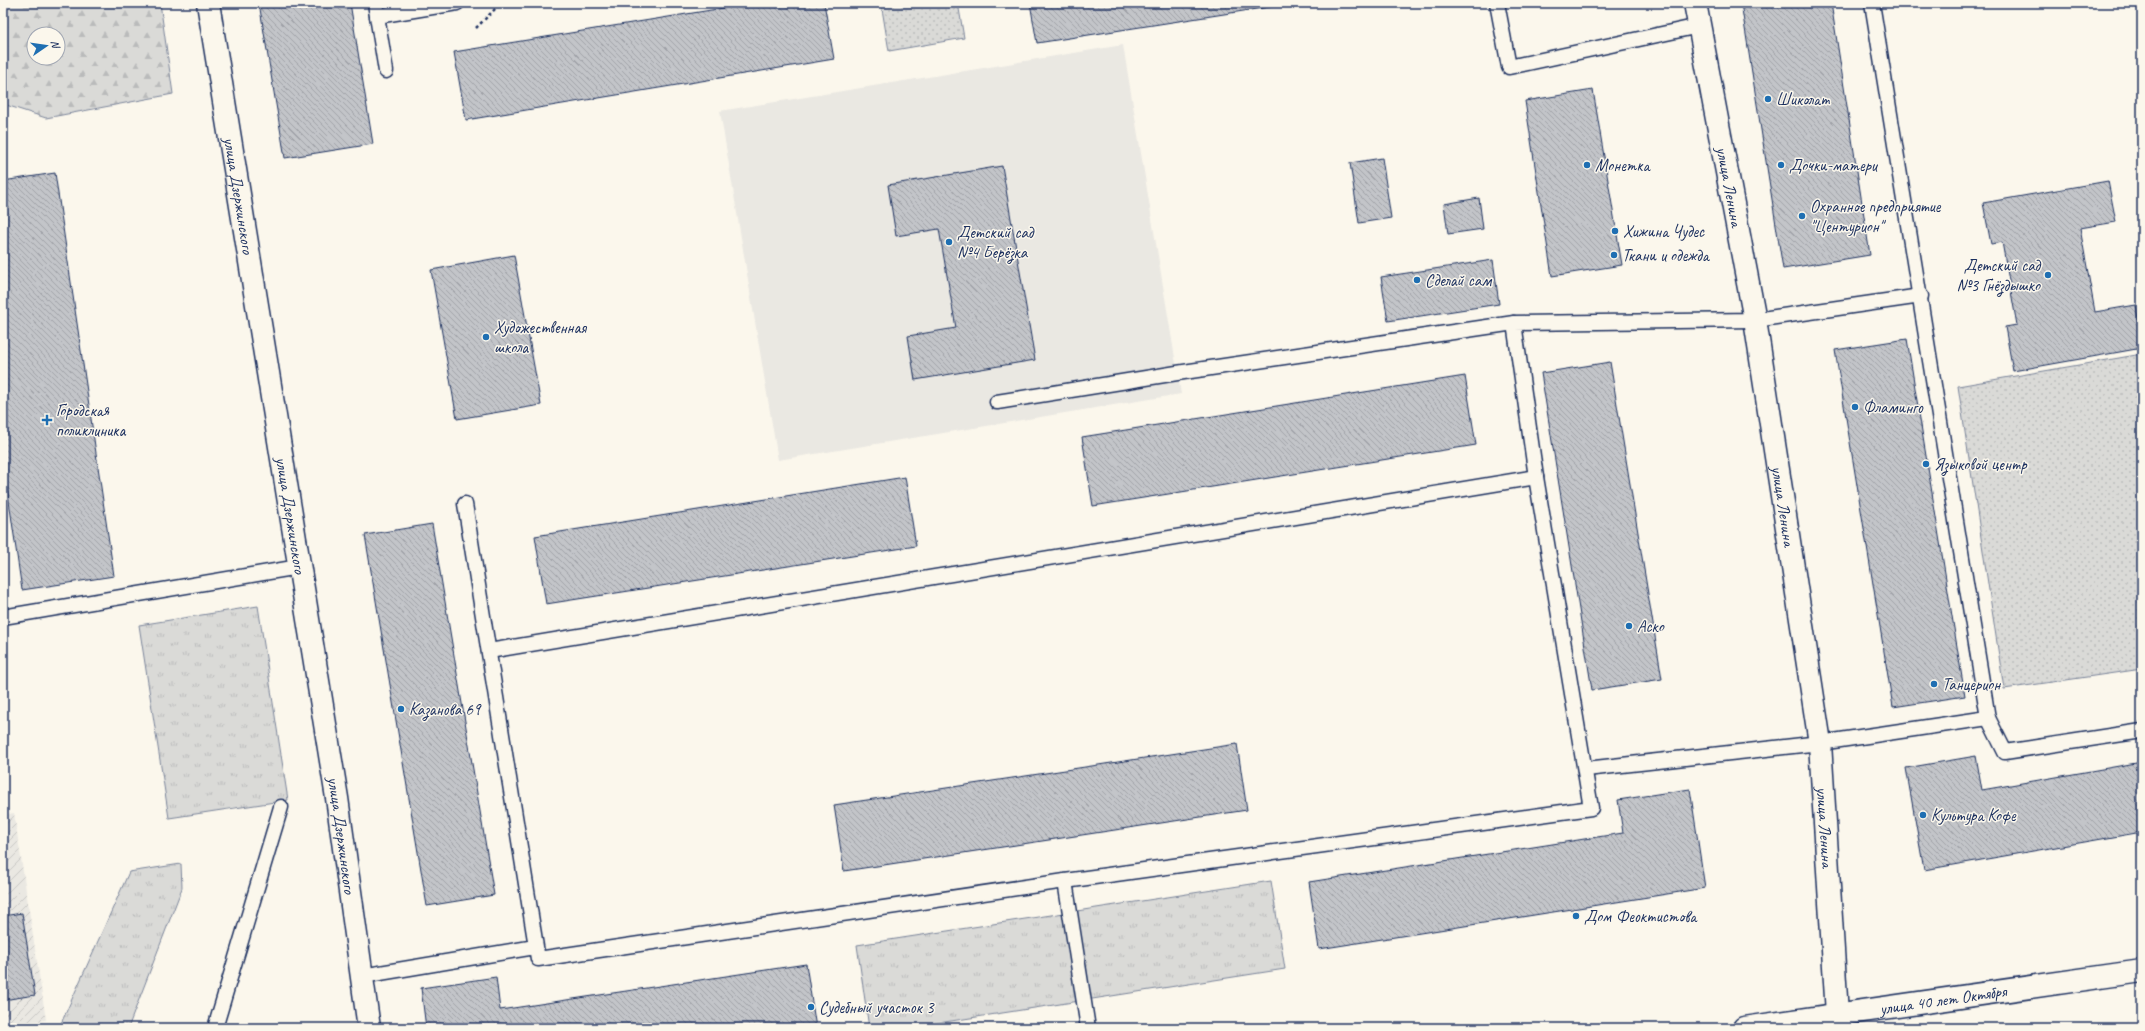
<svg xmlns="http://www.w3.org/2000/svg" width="2145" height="1031" font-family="Caveat,sans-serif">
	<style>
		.built { fill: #eae8e2 }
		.industrial { fill: url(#industrial-furrows) }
		.grass { fill: url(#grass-tufts); stroke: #7a849a }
		.forest { fill: url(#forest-firs); stroke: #7a849a; fill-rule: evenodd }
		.park { fill: url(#park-dots); stroke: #7a849a }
		.building { fill: url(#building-back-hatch); stroke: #1b2f5e }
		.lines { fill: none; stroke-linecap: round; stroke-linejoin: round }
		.service-casing { stroke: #1b2f5e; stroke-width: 17 }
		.tertiary-casing { stroke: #1b2f5e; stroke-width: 25 }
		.path { stroke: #1b2f5e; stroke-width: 2.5; stroke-dasharray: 3 3; stroke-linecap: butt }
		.service { stroke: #fbf7ec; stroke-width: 14 }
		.tertiary { stroke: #fbf7ec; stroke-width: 22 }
		.poi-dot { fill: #1f6fb2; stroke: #fbf7ec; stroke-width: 1.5 }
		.labels { text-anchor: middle; stroke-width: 3; stroke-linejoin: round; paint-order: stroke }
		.poi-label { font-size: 17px; fill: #1b2f5e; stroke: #fbf7ec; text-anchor: start }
		.street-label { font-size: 17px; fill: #1b2f5e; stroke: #fbf7ec }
	</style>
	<defs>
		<pattern id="industrial-furrows" width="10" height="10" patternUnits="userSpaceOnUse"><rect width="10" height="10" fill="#eae8e2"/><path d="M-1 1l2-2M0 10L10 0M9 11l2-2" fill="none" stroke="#c8c7c4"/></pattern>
		<pattern id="grass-tufts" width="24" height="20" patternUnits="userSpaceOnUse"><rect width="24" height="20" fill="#dadad7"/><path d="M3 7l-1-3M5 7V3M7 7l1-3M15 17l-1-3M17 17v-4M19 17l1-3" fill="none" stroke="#babbbb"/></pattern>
		<pattern id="forest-firs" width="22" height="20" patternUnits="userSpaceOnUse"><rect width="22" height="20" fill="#dadad7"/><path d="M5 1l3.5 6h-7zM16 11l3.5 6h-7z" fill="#babbbb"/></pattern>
		<pattern id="park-dots" width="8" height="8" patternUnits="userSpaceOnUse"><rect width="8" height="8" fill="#dadad7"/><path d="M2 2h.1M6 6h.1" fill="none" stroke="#babbbb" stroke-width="1.8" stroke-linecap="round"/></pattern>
		<pattern id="building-back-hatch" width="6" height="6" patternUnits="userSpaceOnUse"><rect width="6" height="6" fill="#c3c5c9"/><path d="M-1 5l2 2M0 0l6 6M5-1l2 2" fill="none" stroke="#9ea0a6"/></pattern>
	</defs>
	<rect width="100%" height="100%" fill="#fbf7ec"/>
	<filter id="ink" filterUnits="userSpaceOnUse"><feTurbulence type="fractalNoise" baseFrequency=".025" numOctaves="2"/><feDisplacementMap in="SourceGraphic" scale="8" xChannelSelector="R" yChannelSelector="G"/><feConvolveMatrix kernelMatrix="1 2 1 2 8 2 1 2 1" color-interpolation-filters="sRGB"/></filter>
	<g filter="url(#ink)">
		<polygon class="built" points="1123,45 1181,394 778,460 720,111"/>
		<polygon class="industrial" points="14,813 46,1020 3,1026 3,815"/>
		<g class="grass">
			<polygon points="258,606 288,800 169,818 139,625"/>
			<polygon points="181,864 182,888 128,1028 59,1028 129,872"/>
			<polygon points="1271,881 1285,969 906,1028 869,1028 857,945"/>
		</g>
		<path class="forest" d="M3 3H160L173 94 46 118 3 104ZM34 34H58V58H34Z"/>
		<g class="park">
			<polygon points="881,3 958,3 964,38 889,51"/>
			<polygon points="2142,354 2142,669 2004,689 1958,386"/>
		</g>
		<g class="building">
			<polygon points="259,3 350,3 373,144 285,158"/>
			<polygon points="754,3 824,3 834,59 466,120 454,52"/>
			<polygon points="1030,3 1295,3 1037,43"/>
			<polygon points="1741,3 1831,3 1870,255 1783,269"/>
			<polygon points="1593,90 1622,265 1552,276 1525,101"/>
			<polygon points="1382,158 1391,218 1359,223 1350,163"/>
			<polygon points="1002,166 1035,360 915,380 908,336 956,328 939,229 896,236 888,185"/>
			<polygon points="55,173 114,576 22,590 3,460 3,181"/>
			<polygon points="2108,181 2116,222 2080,228 2095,312 2136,305 2142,348 2013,371 2005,327 2017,325 2002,242 1991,244 1983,203"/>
			<polygon points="1479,198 1483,229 1448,234 1444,204"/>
			<polygon points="514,255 541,405 457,419 431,270"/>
			<polygon points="1493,260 1499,304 1388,321 1381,277"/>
			<polygon points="1907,339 1965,696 1893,707 1835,350"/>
			<polygon points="1610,362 1662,679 1592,690 1541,373"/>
			<polygon points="1465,376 1476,445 1093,506 1082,437"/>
			<polygon points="905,477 916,546 546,604 535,536"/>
			<polygon points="432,524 494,895 427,906 365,535"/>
			<polygon points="1237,744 1247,810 844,871 834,805"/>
			<polygon points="1976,756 1982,790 2142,762 2142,832 1924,870 1906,768"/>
			<polygon points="1690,789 1705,888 1319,949 1309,882 1623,833 1618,800"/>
			<polygon points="22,913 35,995 3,1000 3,916"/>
			<polygon points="806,964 816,1028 426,1028 421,988 496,977 500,1010"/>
		</g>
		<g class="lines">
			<defs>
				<g id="service">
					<polyline points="375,3 377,16 457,3"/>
					<polyline points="1497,3 1509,67 1699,26"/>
					<polyline points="1872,3 1988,718 2005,752 2142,731"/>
					<polyline points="377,16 386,71"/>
					<polyline points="997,402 1177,373 1514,323"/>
					<polyline points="465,504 538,959 1065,881 1591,808 1536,477 1514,323 1755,320 1921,296"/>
					<polyline points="3,617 299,567"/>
					<polyline points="489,651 1536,477"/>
					<polyline points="1586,769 1820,743 1988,718"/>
					<polyline points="1065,881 1088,1028"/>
					<polyline points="362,976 535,947"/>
					<polyline points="215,1028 281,807"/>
				</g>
				<g id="tertiary">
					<path id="s1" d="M208 3 337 798 369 1028"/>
					<path id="s2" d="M1695 3 1755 320 1820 743 1837 1014"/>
					<path id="s3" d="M1744 1028 2142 971"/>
				</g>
			</defs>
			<use href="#service" class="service-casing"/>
			<use href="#tertiary" class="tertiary-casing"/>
			<polyline class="path" points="476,28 501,3"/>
			<use href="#service" class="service"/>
			<use href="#tertiary" class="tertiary"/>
		</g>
	</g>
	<g class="poi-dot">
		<circle cx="1768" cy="99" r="4"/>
		<circle cx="1587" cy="165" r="4"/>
		<circle cx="1781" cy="165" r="4"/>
		<circle cx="1802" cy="216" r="4"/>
		<circle cx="1615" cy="231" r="4"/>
		<circle cx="949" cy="242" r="4"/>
		<circle cx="1614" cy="255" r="4"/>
		<circle cx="2048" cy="275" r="4"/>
		<circle cx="1417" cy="280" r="4"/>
		<circle cx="486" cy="337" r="4"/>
		<circle cx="1855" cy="407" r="4"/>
		<path d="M45 414h4v4h4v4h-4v4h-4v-4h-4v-4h4z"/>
		<circle cx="1926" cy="464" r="4"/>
		<circle cx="1629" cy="626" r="4"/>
		<circle cx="1934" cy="684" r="4"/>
		<circle cx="401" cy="709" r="4"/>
		<circle cx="1923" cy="815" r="4"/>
		<circle cx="1576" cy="916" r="4"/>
		<circle cx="811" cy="1007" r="4"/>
	</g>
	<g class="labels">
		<g class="poi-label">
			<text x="1776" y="105">Шиколат</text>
			<text x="1595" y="171">Монетка</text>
			<text x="1789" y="171">Дочки-матери</text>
			<text x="1810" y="212">Охранное предприятие<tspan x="1810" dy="20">"Центурион"</tspan></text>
			<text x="1623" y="237">Хижина Чудес</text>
			<text x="957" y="238">Детский сад<tspan x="957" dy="20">№4 Берёзка</tspan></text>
			<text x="1622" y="261">Ткани и одежда</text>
			<text x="2040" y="271" text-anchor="end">Детский сад<tspan x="2040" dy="20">№3 Гнёздышко</tspan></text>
			<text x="1425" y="286">Сделай сам</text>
			<text x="494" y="333">Художественная<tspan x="494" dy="20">школа</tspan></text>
			<text x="1863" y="413">Фламинго</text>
			<text x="56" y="416">Городская<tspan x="56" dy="20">поликлиника</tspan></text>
			<text x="1934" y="470">Языковой центр</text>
			<text x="1637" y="632">Аско</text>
			<text x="1942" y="690">Танцерион</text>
			<text x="409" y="715">Казанова 69</text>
			<text x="1931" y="821">Культура Кофе</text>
			<text x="1584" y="922">Дом Феоктистова</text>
			<text x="819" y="1013">Судебный участок 3</text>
		</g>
		<g class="street-label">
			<text dy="6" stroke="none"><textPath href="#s2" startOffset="187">улица Ленина</textPath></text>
			<text dy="6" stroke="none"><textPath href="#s1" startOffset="195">улица Дзержинского</textPath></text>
			<text dy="6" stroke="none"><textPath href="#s2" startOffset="511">улица Ленина</textPath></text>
			<text dy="6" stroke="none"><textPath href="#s1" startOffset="519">улица Дзержинского</textPath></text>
			<text dy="6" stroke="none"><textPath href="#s2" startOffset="835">улица Ленина</textPath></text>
			<text dy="6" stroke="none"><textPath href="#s1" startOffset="843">улица Дзержинского</textPath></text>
			<text dy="6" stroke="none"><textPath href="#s3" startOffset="201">улица 40 лет Октября</textPath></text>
		</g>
	</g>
	<rect width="2145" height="1031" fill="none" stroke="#fbf7ec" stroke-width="16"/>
	<rect x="8" y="8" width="2129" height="1015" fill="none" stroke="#1b2f5e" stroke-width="1.5" filter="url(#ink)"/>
	<g transform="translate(46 46) rotate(77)"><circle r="19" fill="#fbf7ec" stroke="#a1a7b3"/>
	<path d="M0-3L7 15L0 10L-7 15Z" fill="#1f6fb2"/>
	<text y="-6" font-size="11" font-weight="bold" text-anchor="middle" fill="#1b2f5e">N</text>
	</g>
</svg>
